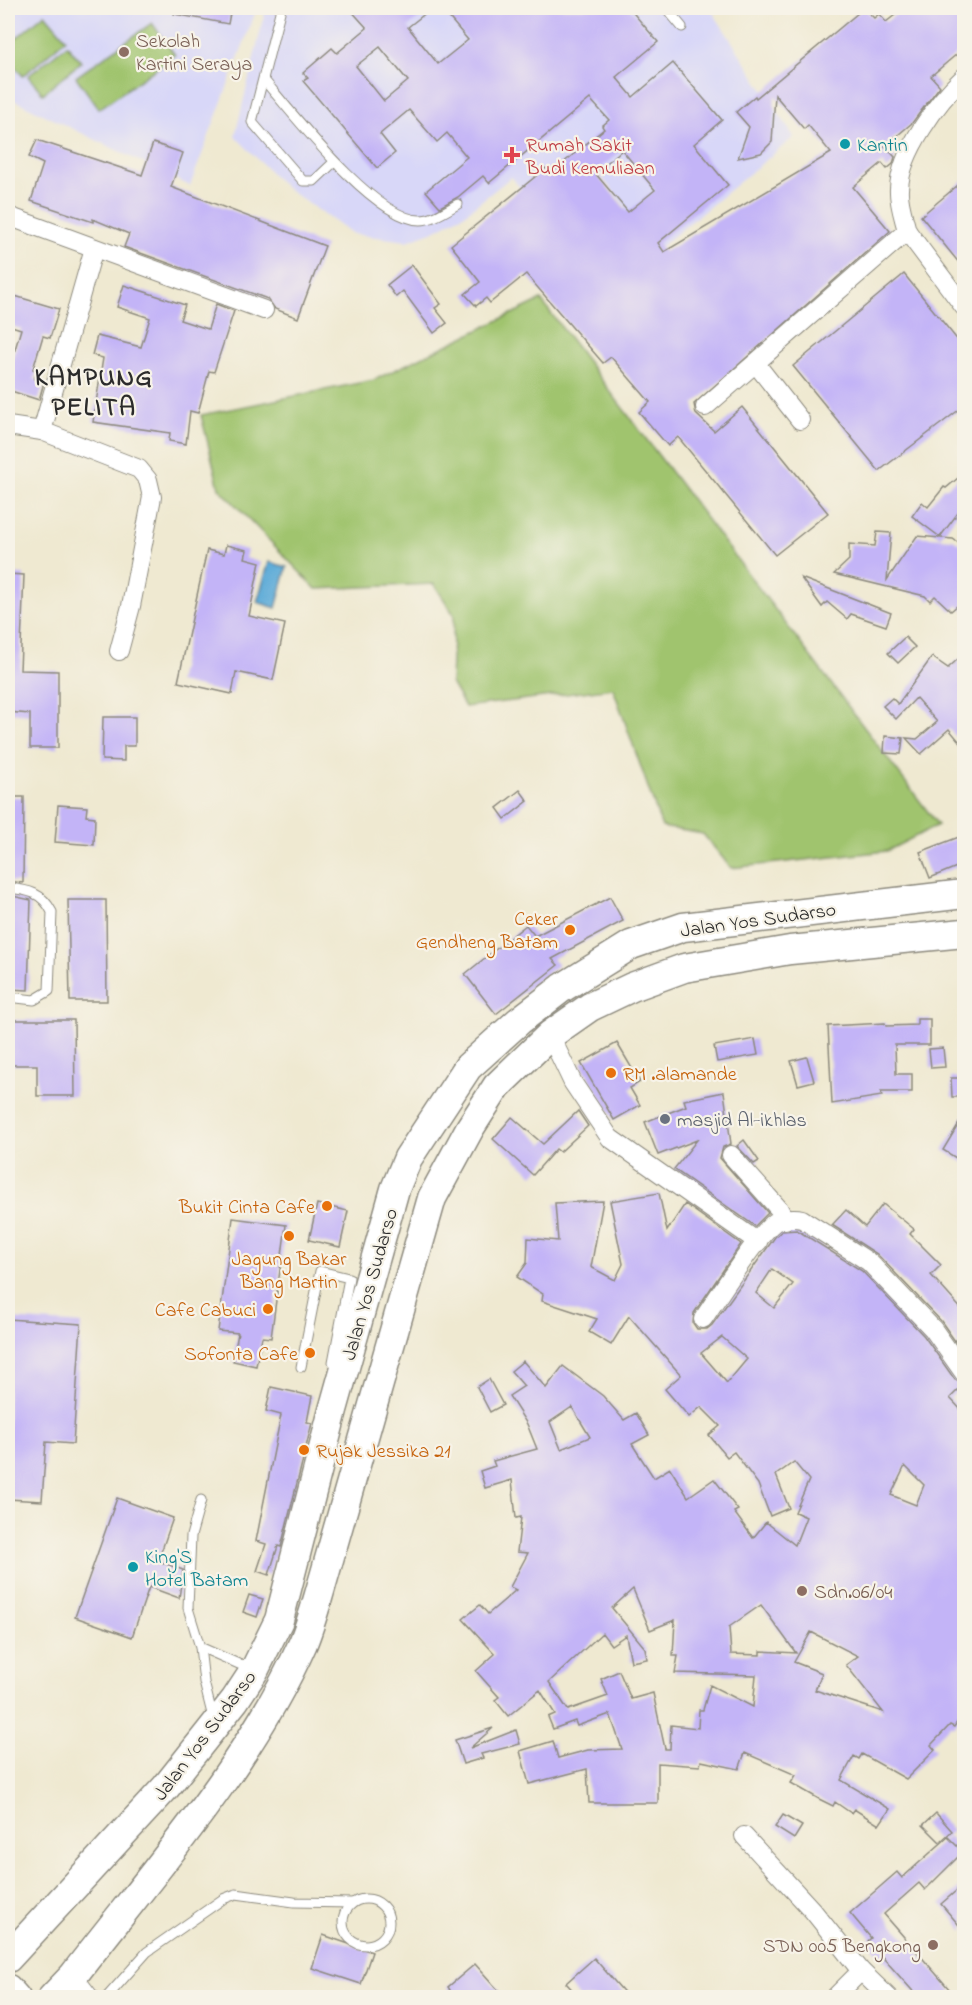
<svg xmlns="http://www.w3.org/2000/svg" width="972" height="2005" font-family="'Indie Flower',sans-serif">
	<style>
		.built { fill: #d8d7f8 }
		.green { fill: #a0c46e; stroke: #66784c; stroke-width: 1.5 }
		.water { fill: #5facd8; stroke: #456c82; stroke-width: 1.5 }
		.building { fill: #c3b4f7; fill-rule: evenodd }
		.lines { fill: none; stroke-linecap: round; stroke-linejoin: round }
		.service-casing { stroke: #8d8a7e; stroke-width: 11 }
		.minor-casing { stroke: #8d8a7e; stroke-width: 20 }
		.primary-casing { stroke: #8d8a7e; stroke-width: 31 }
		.service { stroke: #fff; stroke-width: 9 }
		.minor { stroke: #fff; stroke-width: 18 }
		.primary { stroke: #fff; stroke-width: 28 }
		.education-dot { fill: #8d6e63; stroke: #f7f3e8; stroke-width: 2 }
		.culture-dot { fill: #0f9aa8; stroke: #f7f3e8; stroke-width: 2 }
		.health-dot { fill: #e0444e; stroke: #f7f3e8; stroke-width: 2 }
		.food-dot { fill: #e8710a; stroke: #f7f3e8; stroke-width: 2 }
		.worship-dot { fill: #6b7280; stroke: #f7f3e8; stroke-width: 2 }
		.labels { text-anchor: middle; stroke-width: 4.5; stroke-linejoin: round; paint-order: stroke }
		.education-label { font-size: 20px; fill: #785e54; stroke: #f7f3e8; text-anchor: start }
		.health-label { font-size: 20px; fill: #be3a42; stroke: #f7f3e8; text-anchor: start }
		.culture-label { font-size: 20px; fill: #0d838f; stroke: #f7f3e8; text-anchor: start }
		.food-label { font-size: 20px; fill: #c56008; stroke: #f7f3e8; text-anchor: end }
		.street-label { font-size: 20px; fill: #2b2b2b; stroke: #f7f3e8 }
		.worship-label { font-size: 20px; fill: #5b616d; stroke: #f7f3e8; text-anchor: start }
		.district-label { font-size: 26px; font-weight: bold; letter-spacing: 1.5px; fill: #2b2b2b; stroke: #f7f3e8 }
	</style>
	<rect width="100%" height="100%" fill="#f7f3e8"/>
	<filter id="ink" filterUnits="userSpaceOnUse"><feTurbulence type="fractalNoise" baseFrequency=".0167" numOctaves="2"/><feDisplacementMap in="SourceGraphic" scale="12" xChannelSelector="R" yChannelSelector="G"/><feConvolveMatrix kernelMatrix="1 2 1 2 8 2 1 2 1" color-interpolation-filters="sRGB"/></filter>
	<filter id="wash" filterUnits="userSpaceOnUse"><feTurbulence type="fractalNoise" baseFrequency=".008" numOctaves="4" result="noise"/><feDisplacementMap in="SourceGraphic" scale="24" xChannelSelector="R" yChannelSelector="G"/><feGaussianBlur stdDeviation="1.35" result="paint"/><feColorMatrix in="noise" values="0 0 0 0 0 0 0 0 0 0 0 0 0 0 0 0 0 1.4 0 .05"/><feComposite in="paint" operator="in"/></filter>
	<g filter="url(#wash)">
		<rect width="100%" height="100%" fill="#efe9d1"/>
		<g class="built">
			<polygon points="8,8 257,8 190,186 8,97"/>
			<polygon points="266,8 710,8 794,137 631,271 598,231 626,207 599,174 545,217 511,177 465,214 432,232 407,241 353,234 285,187 235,136"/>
		</g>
		<g class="green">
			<polygon points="45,14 66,39 23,76 8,59 8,45"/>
			<polygon points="152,23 175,55 99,109 76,77"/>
			<polygon points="67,45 81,62 43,94 28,76"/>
			<polygon points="541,300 938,825 887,851 731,868 703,834 662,827 613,688 465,707 451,683 454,615 434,584 316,589 219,488 201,415 374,380"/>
		</g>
		<polygon class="water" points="269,562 287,567 276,608 257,602"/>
		<g id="blocks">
			<g class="building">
				<polygon points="175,8 231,8 228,24 174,14"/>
				<path d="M349 8H432L408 27 438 64 468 40 441 8H492L498 14 506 8H629L658 42 616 77 633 97 673 63 722 120 694 144 728 185 658 243 664 252 831 153 808 125 804 129 775 95 772 142 761 153 738 158 749 127 736 112 755 96 756 98 864 8 874 18 879 14 886 22 904 8H964V48L931 76 940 86 912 123 885 146 895 157 893 164 887 169 882 163 853 187 890 231 694 404 696 414 714 431 742 407 828 513 775 555 678 437 668 446 639 412 650 402 611 357 603 363 526 274 490 303 486 298 476 306 465 294 480 282 451 245 546 168 551 173 604 129 602 126 609 120 590 99 489 183 483 176 458 197 440 207 426 191 467 157 447 133 437 142 409 110 380 134 395 153 377 168 303 81 308 78 303 73 332 48 337 53 367 28ZM380 47 408 81 384 101 356 66ZM622 150 655 190 628 212 595 173Z"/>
				<polygon points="37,140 142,175 153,143 183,153 171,187 325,246 298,318 275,309 268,299 124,247 129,234 93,219 93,222 31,201 43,164 29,157"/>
				<polygon points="964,180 964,269 921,216"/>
				<polygon points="412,265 441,304 435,308 447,323 434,333 403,291 396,297 387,285"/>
				<polygon points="904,274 964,348 964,406 879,471 793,366"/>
				<polygon points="124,285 185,305 180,320 208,329 216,304 234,311 214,372 209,371 198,413 190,411 186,444 169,441 170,433 93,422 103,358 92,355 97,336 141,347 150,318 117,307"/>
				<polygon points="8,294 59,309 50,338 43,336 33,369 37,371 34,379 44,382 39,400 8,390 8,362 11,363 21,329 8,325"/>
				<polygon points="964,473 964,505 940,537 912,516 922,502 928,507 944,487 946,488"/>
				<polygon points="877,532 891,533 887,580 917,536 953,539 964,547 964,611 958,605 951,611 935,596 930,601 925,596 834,574 849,560 849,544 875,546"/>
				<polygon points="226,545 247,550 245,558 260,562 249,616 285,624 273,680 236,672 232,694 178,682 207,550 224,554"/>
				<polygon points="8,574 24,575 20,670 58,671 58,748 30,748 30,714 8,712"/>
				<polygon points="801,578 891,613 886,626 851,614 847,619 827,602 822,607"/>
				<polygon points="905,637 915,647 898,663 888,653"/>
				<polygon points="932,657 948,668 958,659 964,667 964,747 949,729 921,754 906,738 917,739 937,722 916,698 896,719 883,706 892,698 898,704"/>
				<polygon points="103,717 135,717 135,746 124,746 124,761 102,760"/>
				<polygon points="885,736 903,738 901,754 884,753"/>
				<polygon points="520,790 528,801 505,819 497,808"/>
				<polygon points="8,797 24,797 23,883 8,881"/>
				<polygon points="58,805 87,807 86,816 95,817 94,845 55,842"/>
				<polygon points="964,835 964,864 930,878 920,852"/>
				<polygon points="8,895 31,900 28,990 8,989"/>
				<polygon points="610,897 623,921 552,959 558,965 496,1014 465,974 526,925 535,936"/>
				<polygon points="68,900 106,900 107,1001 70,1001"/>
				<polygon points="917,1019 930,1019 930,1045 895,1045 896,1074 912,1074 912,1092 881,1092 882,1096 832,1104 828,1026 885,1023 886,1026 917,1025"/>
				<polygon points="8,1020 74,1020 75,1096 37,1096 37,1065 8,1065"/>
				<polygon points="755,1039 758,1055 717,1062 714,1046"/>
				<polygon points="617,1043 640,1082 630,1088 640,1105 614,1120 581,1063"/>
				<polygon points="943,1048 945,1067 931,1068 929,1049"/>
				<polygon points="807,1057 814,1081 798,1085 791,1061"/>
				<polygon points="951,1078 964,1078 964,1097 952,1097"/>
				<polygon points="724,1092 731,1144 723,1147 720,1158 768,1213 755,1226 674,1169 697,1140 658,1155 645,1122 686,1106 684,1100"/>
				<polygon points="578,1111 588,1126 560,1152 556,1149 533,1175 493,1139 512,1117 543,1144"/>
				<polygon points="964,1115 964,1163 943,1150"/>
				<polygon points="744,1140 759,1161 754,1164 737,1146"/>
				<path d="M659 1193 667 1231 685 1204 741 1244 694 1313 693 1323 697 1329H707L712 1325 775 1237 782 1231 797 1230 862 1271 924 1336 955 1380 964 1384 950 1398 964 1413V1712L954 1727 950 1725 931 1745 935 1750 906 1779 862 1754 859 1759 854 1756 841 1780 890 1809 879 1825 854 1809 851 1813 835 1802 833 1806 819 1799 791 1783 796 1775 745 1753 739 1769 701 1761 700 1766 658 1763V1803H589L587 1769 529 1784 520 1751 553 1741 558 1758 588 1750 622 1749 610 1714 577 1726 575 1721 553 1729 548 1717 555 1714 540 1690 508 1716 495 1700 499 1697 476 1671 495 1654 463 1619 480 1605 488 1614 516 1590 510 1587 528 1553 517 1552 521 1517 516 1518 512 1480 485 1488 480 1471 495 1466 493 1461 537 1449 527 1424 509 1396 524 1386 511 1371 523 1361 546 1388 563 1366 603 1396 624 1420 636 1413 649 1435 632 1444 654 1478 670 1468 688 1497 714 1479 738 1510 734 1512 753 1538 766 1522 795 1545 806 1517 795 1512 809 1480 794 1462 776 1475 789 1508 770 1516 758 1484 734 1452 727 1457 709 1435 720 1426 701 1407 689 1417 665 1389 681 1375 629 1316 611 1345 589 1332 597 1319 542 1301 543 1294 517 1277 527 1263 528 1238 558 1241 555 1203 603 1201 591 1267 615 1280 623 1264 610 1201ZM772 1269 793 1284 774 1308 756 1293ZM722 1337 747 1359 727 1383 701 1353ZM572 1407 590 1437 561 1449 550 1422ZM905 1466 924 1485 916 1505 891 1495ZM633 1589 650 1630 675 1620 673 1656H678L675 1673 756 1675 753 1707 710 1685 703 1710H699L698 1728 671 1725 670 1749H665L653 1693 631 1699 619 1671 601 1679 608 1696 568 1710 549 1682 602 1633 611 1645 626 1635 631 1662 647 1659 645 1648 612 1608ZM761 1605 796 1653 760 1651V1655L731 1654 729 1627ZM811 1632 858 1656 846 1665 883 1712 815 1690 822 1673 794 1662Z"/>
				<polygon points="317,1204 348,1211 340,1247 309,1240"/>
				<polygon points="883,1204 914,1229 910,1234 941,1265 931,1275 964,1312 964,1354 941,1321 877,1254 832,1225 846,1210 865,1227"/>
				<polygon points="233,1218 286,1225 271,1338 262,1337 256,1366 233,1361 238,1333 218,1331"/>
				<polygon points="8,1319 81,1324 73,1444 46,1442 42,1501 8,1499"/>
				<polygon points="489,1379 503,1405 490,1412 477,1387"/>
				<polygon points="271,1387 312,1396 307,1422 312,1423 281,1547 278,1546 269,1575 257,1571 266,1544 256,1541 281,1415 266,1411"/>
				<polygon points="117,1498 173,1518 158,1561 183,1570 179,1598 149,1587 132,1637 75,1617"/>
				<polygon points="249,1595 263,1599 257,1617 243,1612"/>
				<polygon points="493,1728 470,1748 516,1730 520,1744 481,1754 483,1758 463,1764 455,1740"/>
				<polygon points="936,1813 952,1831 940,1842 923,1825"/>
				<polygon points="783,1815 802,1826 794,1839 775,1827"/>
				<polygon points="948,1837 963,1852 925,1890 919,1883 884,1914 957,1998 919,1998 868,1941 871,1938 850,1913 897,1872 902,1878"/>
				<polygon points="964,1884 964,1931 941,1904"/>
				<polygon points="323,1935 372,1952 361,1984 312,1968"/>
				<polygon points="594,1958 629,1998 580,1998 566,1983"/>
				<polygon points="475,1964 499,1991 491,1998 442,1998 450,1990 448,1987"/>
			</g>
		</g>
	</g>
	<g filter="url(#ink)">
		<use href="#blocks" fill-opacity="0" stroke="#8d8a7e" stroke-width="1.5"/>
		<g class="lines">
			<defs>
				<g id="service">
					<polyline points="281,8 252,122 303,181 314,181 333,163"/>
					<polyline points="666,8 682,27"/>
					<path d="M264 80C293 114 375 220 420 220 433 220 447 210 458 204"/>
					<path d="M8 888C28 890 42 892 52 912L49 991 34 1000 8 997"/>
					<polyline points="301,1367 320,1271 349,1278 333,1362"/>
					<polyline points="201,1500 191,1536 188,1608 200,1647 204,1682 213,1718"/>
					<polyline points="200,1647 250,1669"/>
					<circle cx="366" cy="1922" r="23"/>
					<polyline points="106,1998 147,1952 223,1899 236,1894 294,1902 352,1903"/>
				</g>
				<g id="minor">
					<polyline points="8,216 264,310"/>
					<polyline points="907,231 964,307"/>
					<polyline points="756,364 800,420"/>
					<path d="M705 407 907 231C904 218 898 202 899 189 900 152 938 101 964 77"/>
					<polyline points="8,426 42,431 139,469 148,480 152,497 131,606 119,651"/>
					<polyline points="42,431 94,248"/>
					<polyline points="550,1035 573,1083 610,1138 758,1242"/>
					<polyline points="731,1155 779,1209 785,1220"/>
					<path d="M703 1319C718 1297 757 1235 775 1222 782 1218 795 1217 802 1219L869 1262 933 1329 964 1373"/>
					<polyline points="744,1836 813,1911 861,1971 889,1998"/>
					<polyline points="73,1976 90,1998"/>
					<polyline points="834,1998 861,1971"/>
				</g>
				<g id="primary">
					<polyline points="8,1958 166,1787 235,1700 254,1671 279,1620 333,1410 395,1189 408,1158 468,1067 519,1021 562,988 631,945 683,927 964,894"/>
					<polyline points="8,1989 16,1998"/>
					<path d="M52 1998 73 1976C153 1872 250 1763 303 1643 310 1626 315 1608 320 1591L432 1198 470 1128 497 1086 550 1035 590 1007 632 987 684 968 790 950 964 933"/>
				</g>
			</defs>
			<use href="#service" class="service-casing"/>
			<use href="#minor" class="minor-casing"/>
			<use href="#primary" class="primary-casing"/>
			<use href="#service" class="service"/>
			<use href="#minor" class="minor"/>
			<use href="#primary" class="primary"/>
		</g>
	</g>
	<g class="education-dot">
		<circle cx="124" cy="52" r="6"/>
		<circle cx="802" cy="1591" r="6"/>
		<circle cx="933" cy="1945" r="6"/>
	</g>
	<g class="culture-dot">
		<circle cx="845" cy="144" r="6"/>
		<circle cx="133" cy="1567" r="6"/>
	</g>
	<path class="health-dot" d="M509 146h6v6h6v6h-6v6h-6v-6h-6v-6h6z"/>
	<g class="food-dot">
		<circle cx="570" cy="930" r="6"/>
		<circle cx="611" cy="1073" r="6"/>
		<circle cx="327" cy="1206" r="6"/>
		<circle cx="289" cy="1236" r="6"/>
		<circle cx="268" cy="1309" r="6"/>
		<circle cx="310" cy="1353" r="6"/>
		<circle cx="304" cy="1450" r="6"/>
	</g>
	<circle class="worship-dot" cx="665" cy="1119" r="6"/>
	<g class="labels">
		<g class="education-label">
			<text x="136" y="47">Sekolah<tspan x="136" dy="23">Kartini Seraya</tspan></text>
			<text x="814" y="1598">Sdn.06/04</text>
			<text x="921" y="1952" text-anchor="end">SDN 005 Bengkong</text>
		</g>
		<g class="health-label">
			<text x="526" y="151">Rumah Sakit<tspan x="526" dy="23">Budi Kemuliaan</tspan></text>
		</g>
		<g class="culture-label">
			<text x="857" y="151">Kantin</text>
			<text x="145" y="1563">King'S<tspan x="145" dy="23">Hotel Batam</tspan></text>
		</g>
		<g class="food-label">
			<text x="558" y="925">Ceker<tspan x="558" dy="23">Gendheng Batam</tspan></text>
			<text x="623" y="1080" text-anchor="start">RM .alamande</text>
			<text x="315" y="1213">Bukit Cinta Cafe</text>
			<text x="289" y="1265" text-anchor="middle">Jagung Bakar<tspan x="289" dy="23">Bang Martin</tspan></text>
			<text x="256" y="1316">Cafe Cabuci</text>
			<text x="298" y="1360">Sofonta Cafe</text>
			<text x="316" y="1457" text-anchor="start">Rujak Jessika 21</text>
		</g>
		<g class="street-label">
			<text transform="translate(758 919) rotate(-8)" y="7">Jalan Yos Sudarso</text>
			<text transform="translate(369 1284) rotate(-74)" y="7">Jalan Yos Sudarso</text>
			<text transform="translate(204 1735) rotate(-53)" y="7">Jalan Yos Sudarso</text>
		</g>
		<g class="worship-label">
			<text x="677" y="1126">masjid Al-ikhlas</text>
		</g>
		<g class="district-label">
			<text x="94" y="385">KAMPUNG<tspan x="94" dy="30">PELITA</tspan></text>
		</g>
	</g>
	<rect width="972" height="2005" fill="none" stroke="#f7f3e8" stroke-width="30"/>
</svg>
